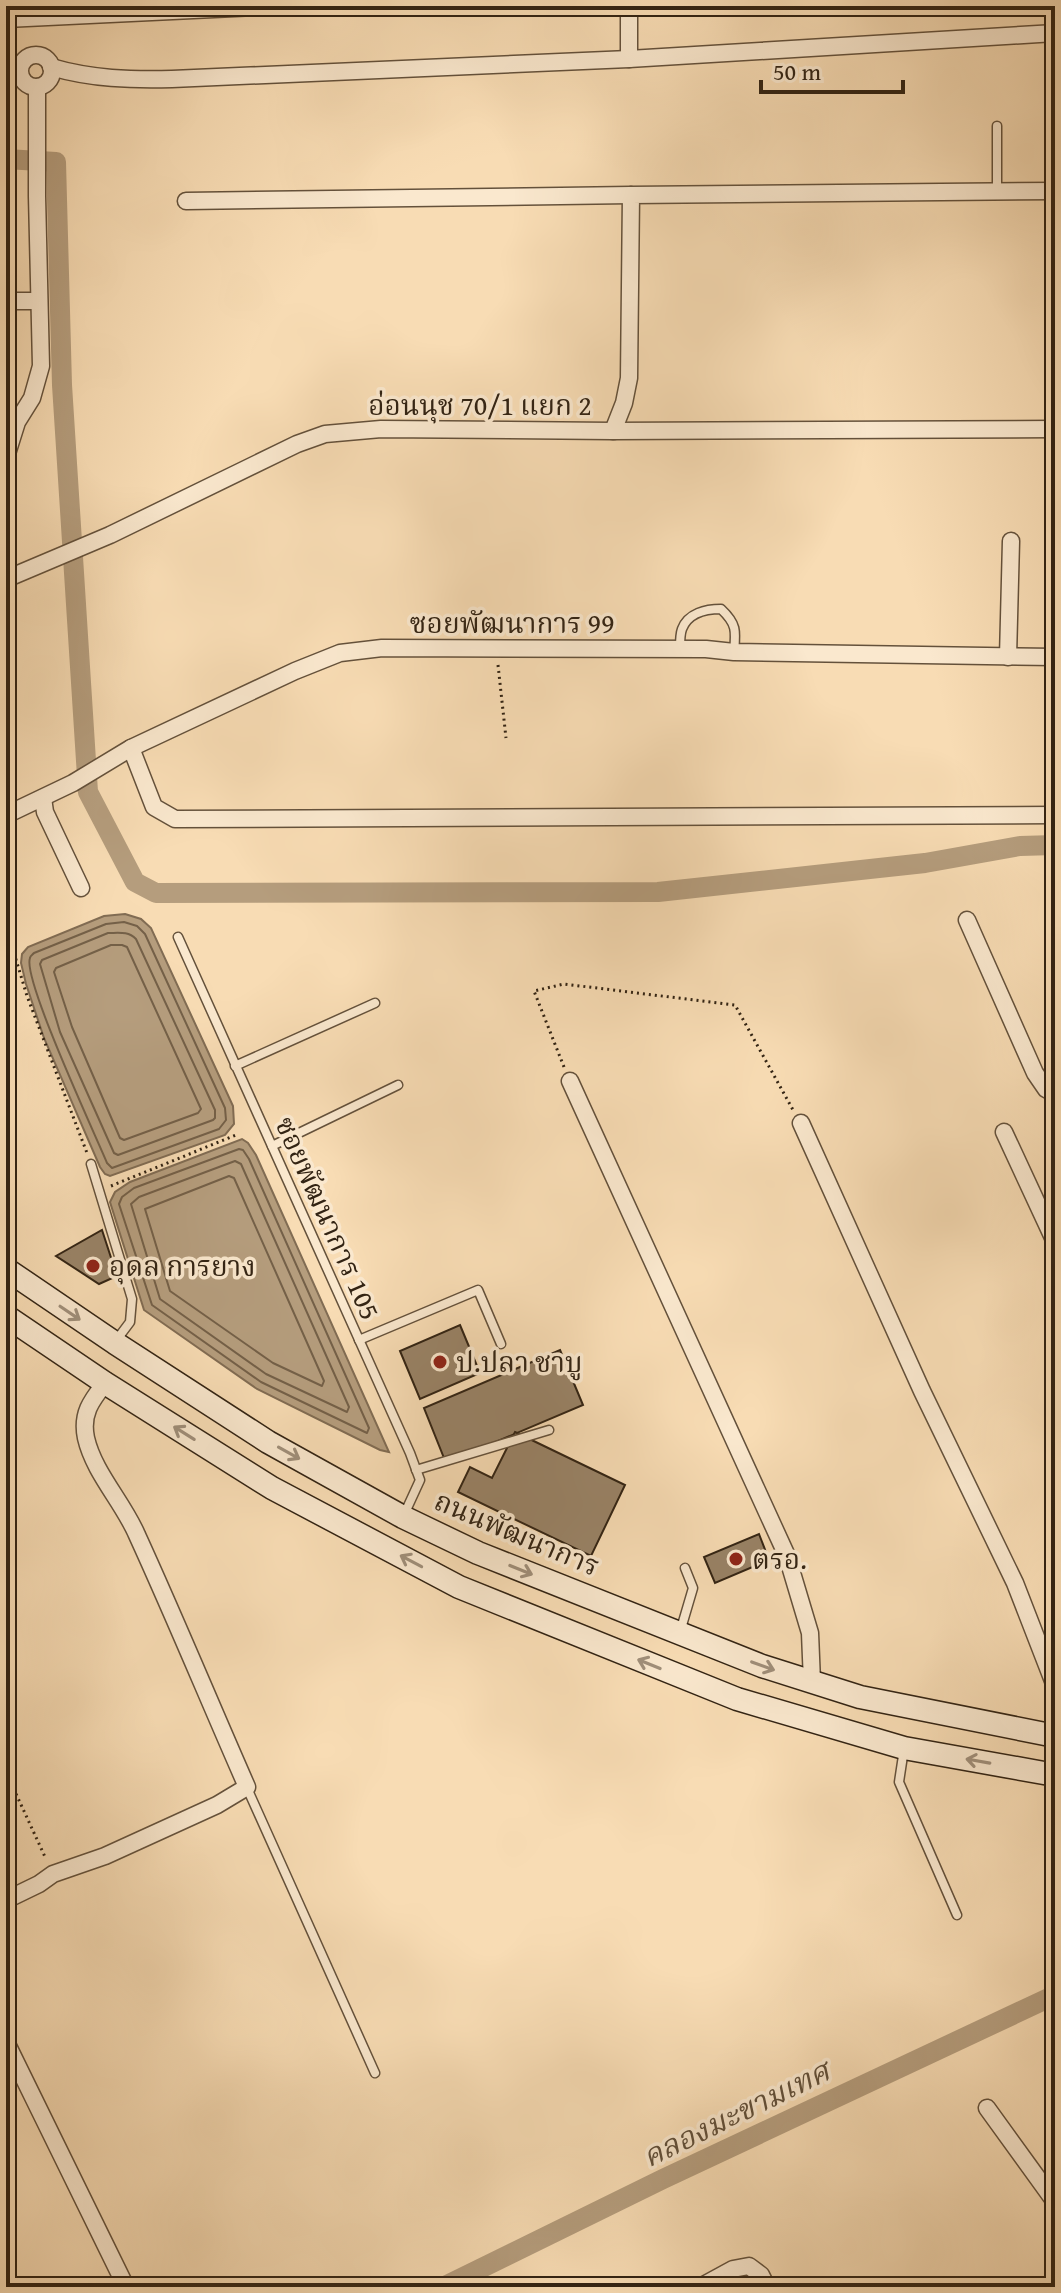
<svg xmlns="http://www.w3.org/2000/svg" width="1061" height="2293" font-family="'Gentium Book Plus','Noto Serif Thai',serif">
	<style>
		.water { fill: #b59d7d; stroke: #816c53; stroke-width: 2 }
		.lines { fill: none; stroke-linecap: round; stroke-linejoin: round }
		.shore { stroke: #746048; stroke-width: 2 }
		.canal { stroke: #b59d7d; stroke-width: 20 }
		.building { fill: #998367; stroke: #322313; stroke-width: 2 }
		.service-casing { stroke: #64513b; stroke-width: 11 }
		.minor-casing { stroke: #64513b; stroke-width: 19 }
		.secondary-casing { stroke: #322313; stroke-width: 25 }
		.path { stroke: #322313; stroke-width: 3; stroke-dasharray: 2 4; stroke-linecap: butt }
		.service { stroke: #fae8ce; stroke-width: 8 }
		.minor { stroke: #fae8ce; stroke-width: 16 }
		.secondary { stroke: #fae8ce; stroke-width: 22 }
		.oneway { stroke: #a08f7a }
		.poi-dot { fill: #8f2418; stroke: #fae8ce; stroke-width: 3 }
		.labels { text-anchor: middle; stroke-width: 7; stroke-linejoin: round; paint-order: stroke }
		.street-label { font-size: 28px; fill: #322313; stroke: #fae8ce }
		.poi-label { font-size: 28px; fill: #322313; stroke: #fae8ce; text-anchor: start }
		.water-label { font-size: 30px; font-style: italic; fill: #604e38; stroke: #fae8ce }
	</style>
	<rect width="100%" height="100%" fill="#f8dcb4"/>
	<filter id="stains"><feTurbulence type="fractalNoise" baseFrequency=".0025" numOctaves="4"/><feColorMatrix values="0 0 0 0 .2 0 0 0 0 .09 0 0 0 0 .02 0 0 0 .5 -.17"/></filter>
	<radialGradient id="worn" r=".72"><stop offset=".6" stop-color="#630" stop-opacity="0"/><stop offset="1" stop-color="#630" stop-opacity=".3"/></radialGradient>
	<g class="water">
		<polygon points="125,914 141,919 151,928 233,1106 234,1124 225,1135 110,1176 105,1174 100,1167 44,1038 26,984 21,963 22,954 28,947 104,916"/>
		<polygon points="242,1139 248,1143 256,1155 389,1452 380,1450 257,1389 144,1310 110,1202 115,1192 130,1182"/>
	</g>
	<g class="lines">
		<g class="shore">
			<path d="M124 922 137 926 145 934 225 1108 226 1120 219 1129 112 1168 107 1163C95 1134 22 978 30 958 30 956 32 955 34 953L106 924Z"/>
			<path d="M108 933C119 933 128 931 136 939L215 1110V1118L213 1120 118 1155 114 1153 60 1032 40 964 42 960Z"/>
			<polygon points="111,945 122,945 127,947 201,1109 198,1113 124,1140 120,1138 72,1027 54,972 56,968"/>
			<polygon points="239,1149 243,1150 249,1159 369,1428 367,1433 261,1382 152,1305 119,1204 122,1197 134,1188"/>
			<polygon points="235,1161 241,1164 349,1407 347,1412 266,1374 160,1299 131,1204 139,1197"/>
			<polygon points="229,1176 234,1178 324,1381 322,1386 273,1363 170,1291 145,1209"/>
		</g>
		<g class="canal">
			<polyline points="6,159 56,162 62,385 88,792 135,882 156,893 658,892 925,863 1020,846 1055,845"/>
			<polyline points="443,2287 663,2179 1055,1995"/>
		</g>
	</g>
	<g class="building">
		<polygon points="102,1230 117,1276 99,1284 56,1256"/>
		<polygon points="460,1325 480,1373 420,1399 400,1351"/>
		<polygon points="560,1350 583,1405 446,1463 424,1408"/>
		<polygon points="515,1432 625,1485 591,1556 458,1492 470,1467 492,1478"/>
		<polygon points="759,1534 769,1560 715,1583 704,1557"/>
	</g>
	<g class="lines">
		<defs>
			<g id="service">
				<polyline points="997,126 997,191"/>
				<path d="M680 649C680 643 680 634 682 629 688 613 706 609 721 609 737 624 736 631 734 652"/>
				<polyline points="178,937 410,1453 420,1480 403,1517"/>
				<polyline points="235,1066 375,1003"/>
				<polyline points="272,1146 398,1085"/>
				<polyline points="91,1164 132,1299 130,1322 115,1342"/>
				<polyline points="359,1340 478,1290 501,1344"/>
				<polyline points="416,1470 549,1430"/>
				<polyline points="680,1632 693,1588 685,1568"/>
				<polyline points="904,1749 899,1782 957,1915"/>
				<polyline points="247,1788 375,2073"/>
			</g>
			<g id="minor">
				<polyline points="6,19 278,6"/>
				<circle cx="36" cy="71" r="16"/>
				<polyline points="629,59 629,6"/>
				<path d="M51 67C92 79 131 80 172 79L629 59 1055 33"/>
				<polyline points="6,189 7,189"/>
				<polyline points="186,201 631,195"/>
				<polyline points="6,301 38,301"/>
				<polyline points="613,431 1055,429"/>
				<polyline points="6,457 17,422 32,398 41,366 37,196 37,87"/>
				<polyline points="6,579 110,535 297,444 325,434 381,429 613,431 624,403 629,378 631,195 1055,191"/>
				<polyline points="1008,657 1011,541"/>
				<polyline points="131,748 154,807 175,819 1055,815"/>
				<polyline points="43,798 45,812 81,888"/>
				<polyline points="6,815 73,783 131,748 295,671 340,653 382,648 706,649 734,652 1055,657"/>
				<polyline points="967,920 1035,1073 1046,1089 1055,1094"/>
				<polyline points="570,1081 787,1556 810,1633 812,1682"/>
				<polyline points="801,1123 922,1391 1015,1583 1055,1686"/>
				<polyline points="1004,1132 1055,1242"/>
				<path d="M6 1900 39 1884 53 1874 105 1856 217 1805 247 1787C210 1703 175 1618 137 1535 123 1502 94 1473 86 1438 81 1414 91 1401 105 1383"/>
				<polyline points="6,2042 126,2287"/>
				<polyline points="987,2108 1055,2202"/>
				<polyline points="176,2287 179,2286"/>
				<polyline points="700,2287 733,2269 749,2266 761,2275 767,2287"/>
			</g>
			<g id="secondary">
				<polyline points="6,1269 115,1343 268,1442 403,1517 478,1553 762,1666 860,1697 1055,1736"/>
				<polyline points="6,1316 105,1383 272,1488 459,1587 737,1699 904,1748 1055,1775"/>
			</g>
		</defs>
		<use href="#service" class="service-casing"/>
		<use href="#minor" class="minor-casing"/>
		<use href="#secondary" class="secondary-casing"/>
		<g class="path">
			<polyline points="498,665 506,738"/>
			<polyline points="14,953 27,996 87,1153"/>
			<polyline points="564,1067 534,991 564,984 735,1005 793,1110"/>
			<polyline points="111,1186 236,1135"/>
			<polyline points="6,1772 46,1859"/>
		</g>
		<use href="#service" class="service"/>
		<use href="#minor" class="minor"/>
		<use href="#secondary" class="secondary"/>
	</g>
	<defs><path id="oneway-shaft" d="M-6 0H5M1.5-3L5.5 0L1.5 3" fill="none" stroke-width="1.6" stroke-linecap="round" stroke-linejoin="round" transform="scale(2)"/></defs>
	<g class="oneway">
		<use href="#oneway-shaft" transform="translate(70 1313) rotate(34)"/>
		<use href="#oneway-shaft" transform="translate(184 1433) rotate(-148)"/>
		<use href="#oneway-shaft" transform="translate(289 1453) rotate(29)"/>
		<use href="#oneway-shaft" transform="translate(411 1561) rotate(-152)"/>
		<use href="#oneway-shaft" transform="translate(521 1570) rotate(22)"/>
		<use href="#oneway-shaft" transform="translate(649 1664) rotate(-158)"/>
		<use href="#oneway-shaft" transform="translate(763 1666) rotate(20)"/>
		<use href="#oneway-shaft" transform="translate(978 1761) rotate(-170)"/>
	</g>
	<g class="poi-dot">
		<circle cx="93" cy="1266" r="8"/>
		<circle cx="440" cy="1362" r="8"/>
		<circle cx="736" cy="1559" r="8"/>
	</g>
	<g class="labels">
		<g class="street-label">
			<text x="480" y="415">อ่อนนุช 70/1 แยก 2</text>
			<text x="512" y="633">ซอยพัฒนาการ 99</text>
			<text transform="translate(328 1218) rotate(66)" y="10">ซอยพัฒนาการ 105</text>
			<text transform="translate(517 1533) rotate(23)" y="10">ถนนพัฒนาการ</text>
		</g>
		<g class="poi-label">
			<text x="109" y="1276">อุดล การยาง</text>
			<text x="456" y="1372">ป.ปลา ชาบู</text>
			<text x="752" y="1569">ตรอ.</text>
		</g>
		<g class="water-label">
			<text transform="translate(736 2114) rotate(-26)" y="10">คลองมะขามเทศ</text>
		</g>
	</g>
	<rect width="1061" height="2293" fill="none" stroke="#f8dcb4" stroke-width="32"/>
	<rect x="8" y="8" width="1045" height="2277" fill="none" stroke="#322313" stroke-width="4"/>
	<rect x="16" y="16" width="1029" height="2261" fill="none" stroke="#322313" stroke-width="2"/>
	<path d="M761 80v12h142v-12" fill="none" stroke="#322313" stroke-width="4"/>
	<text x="773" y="80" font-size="24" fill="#322313" stroke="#fae8ce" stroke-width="6" paint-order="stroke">50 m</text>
	<rect width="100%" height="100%" filter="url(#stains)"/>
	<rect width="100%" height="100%" fill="url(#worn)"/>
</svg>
